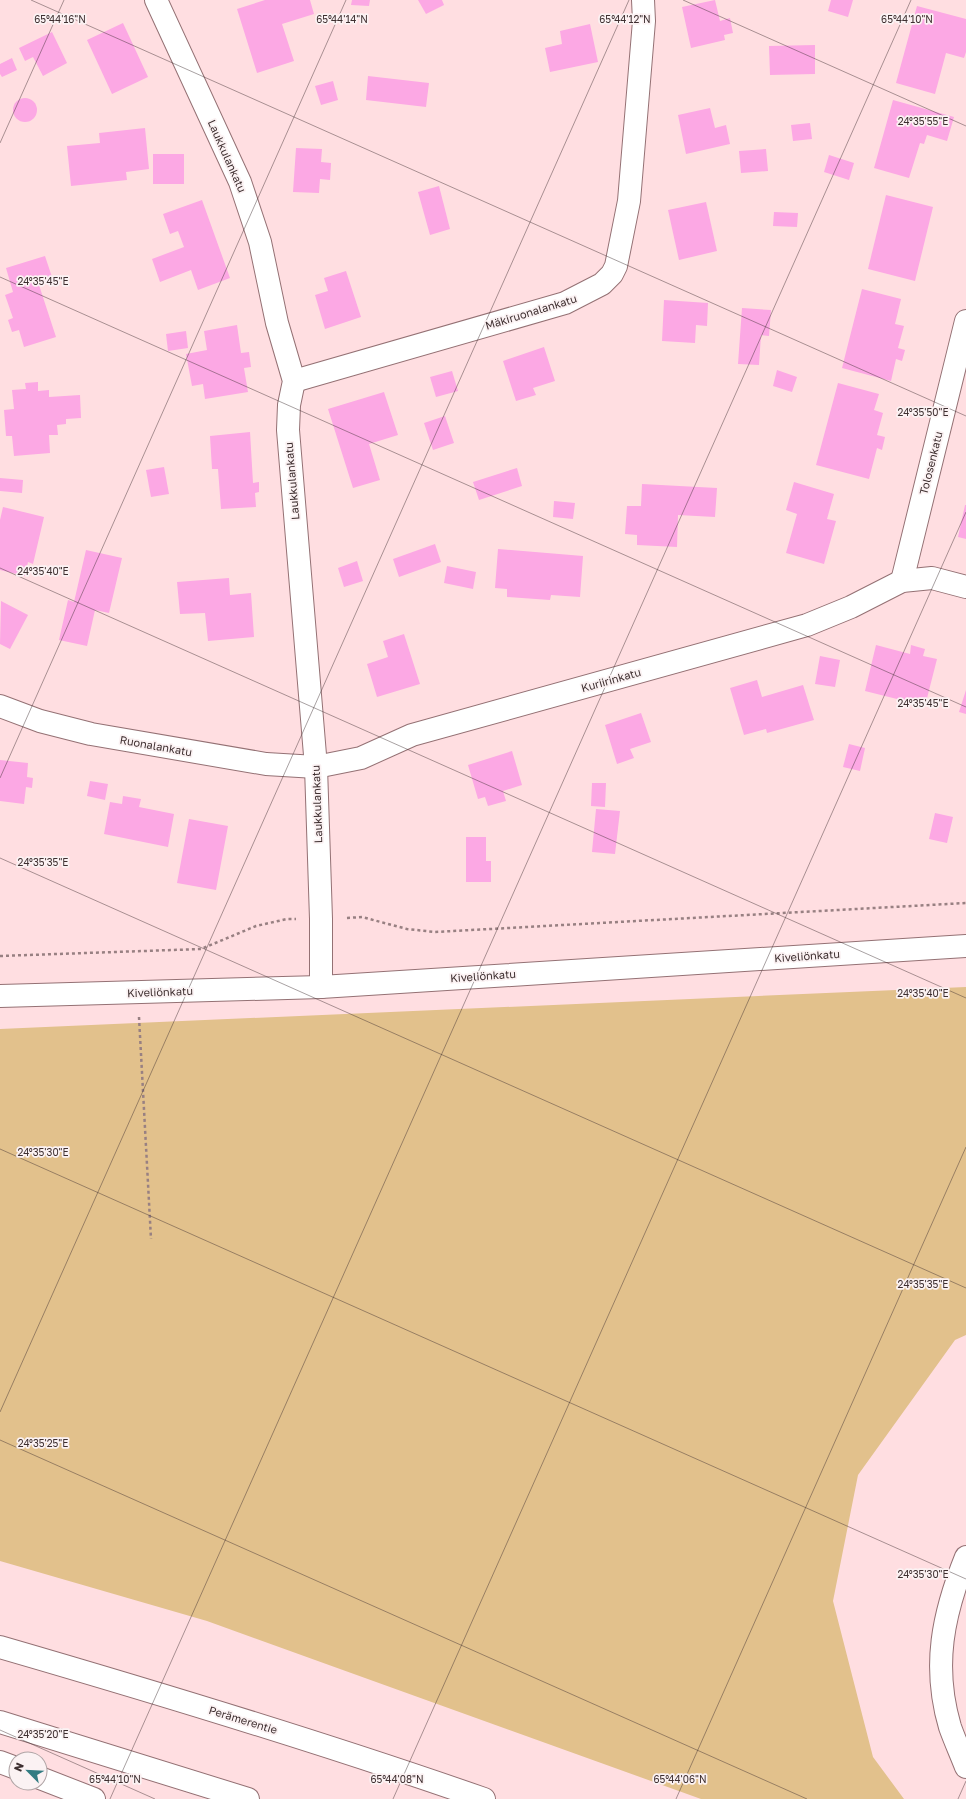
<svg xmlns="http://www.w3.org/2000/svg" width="966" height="1799" font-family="'Golos Text',sans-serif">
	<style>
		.green { fill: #e2c18c }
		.building { fill: #fca8e4 }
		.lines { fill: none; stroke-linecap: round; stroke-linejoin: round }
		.minor-casing { stroke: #947174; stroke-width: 24 }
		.major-casing { stroke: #947174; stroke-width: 24 }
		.highway-casing { stroke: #947174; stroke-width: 24 }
		.path { stroke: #988082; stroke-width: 2.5; stroke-dasharray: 3 3; stroke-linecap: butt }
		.minor { stroke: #fff; stroke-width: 22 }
		.major { stroke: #fff; stroke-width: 22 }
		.highway { stroke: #fff; stroke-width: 22 }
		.ticks { fill: none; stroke: #3e2f30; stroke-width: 1; stroke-opacity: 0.45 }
		.labels { text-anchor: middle; stroke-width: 3.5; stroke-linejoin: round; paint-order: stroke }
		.street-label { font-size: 11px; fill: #3e2f30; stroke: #fbf2f3 }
		.ticks-label { font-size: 10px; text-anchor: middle; fill: #3e2f30; stroke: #fbf2f3; stroke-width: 3.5; stroke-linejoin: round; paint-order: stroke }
	</style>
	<rect width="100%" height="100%" fill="#ffdee1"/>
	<polygon class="green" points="966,987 966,1335 955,1340 858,1475 833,1601 873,1757 904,1799 701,1799 207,1621 0,1561 0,1029"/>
	<g class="building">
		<polygon points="265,0 310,0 314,14 282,24 294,61 257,73 237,9"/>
		<polygon points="352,0 370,0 369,6 351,5"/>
		<polygon points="418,0 442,0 444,5 426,14"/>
		<polygon points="715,0 720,21 730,18 733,33 724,35 725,40 691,48 682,7"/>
		<polygon points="831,0 853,0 848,17 828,11"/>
		<polygon points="917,6 966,19 966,52 964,58 946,53 935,94 896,83"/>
		<polygon points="123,23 148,77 112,94 87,40"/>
		<polygon points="590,24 598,62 550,72 545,48 562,44 560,31"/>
		<polygon points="52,32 67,63 43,76 33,57 25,61 19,48"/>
		<polygon points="815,45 815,74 770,75 769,46"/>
		<polygon points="12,58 17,70 2,77 0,74 0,64"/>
		<polygon points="368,76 429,83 426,107 366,100"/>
		<polygon points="333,81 338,100 321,105 315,86"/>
		<circle cx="25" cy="110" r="12"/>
		<polygon points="893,100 954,117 947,141 927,135 924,144 920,143 909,178 874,168"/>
		<polygon points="710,108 715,128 726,125 730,144 686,154 678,115"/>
		<polygon points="810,123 812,139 793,141 791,125"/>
		<polygon points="145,128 149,169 126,172 127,180 71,186 67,146 100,143 99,133"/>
		<polygon points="296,148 322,149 321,162 331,163 330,180 320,179 319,193 293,192"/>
		<polygon points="766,149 768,171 741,173 739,151"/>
		<rect x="153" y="154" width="31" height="30"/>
		<polygon points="829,155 854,163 849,180 824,172"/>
		<polygon points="439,186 450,229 430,235 418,192"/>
		<polygon points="886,195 933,207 915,281 868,269"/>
		<polygon points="202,200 230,278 198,290 191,270 160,282 152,259 184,247 178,231 170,234 163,214"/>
		<polygon points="706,202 717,251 679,260 668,210"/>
		<polygon points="774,212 798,213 797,227 773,226"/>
		<polygon points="45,256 53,280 39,285 56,337 24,347 19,330 12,332 8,320 13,318 5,295 13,292 6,268"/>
		<polygon points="346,271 361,317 325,329 315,295 328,291 324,278"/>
		<polygon points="862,289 901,299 895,324 904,326 898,348 905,350 902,361 896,359 891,381 842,368"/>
		<polygon points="664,300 708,303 707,326 696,325 695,343 662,341"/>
		<polygon points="742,308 771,310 769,336 761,335 759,365 738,364"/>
		<polygon points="237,325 241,353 249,352 251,367 244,368 248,392 205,399 203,384 192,386 186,354 207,350 204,331"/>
		<polygon points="186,331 188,348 168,351 166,334"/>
		<polygon points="544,347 555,381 533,388 536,395 516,401 503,361"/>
		<polygon points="777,370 797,377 792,392 773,386"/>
		<polygon points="452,371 458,391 436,397 430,377"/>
		<polygon points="38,382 38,391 49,390 49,397 80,395 81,418 66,419 66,424 57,425 58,435 49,435 50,453 14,456 12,436 6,436 4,410 14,409 12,390 26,389 25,383"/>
		<polygon points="838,383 879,394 874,410 883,413 877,435 885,437 882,450 877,448 869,479 816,465"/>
		<polygon points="384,392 398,435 369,444 380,480 353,488 328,409"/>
		<polygon points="445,416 454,443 433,450 424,423"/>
		<polygon points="250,432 253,483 259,482 259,492 255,493 256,507 221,509 218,469 212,469 210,436"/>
		<polygon points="164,467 169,494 151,497 146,470"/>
		<polygon points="517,468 522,486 479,500 473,482"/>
		<polygon points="0,478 23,480 22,493 0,491"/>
		<polygon points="794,482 834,494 827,519 836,521 824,564 786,553 797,514 786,510"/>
		<polygon points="642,484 717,488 715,517 678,515 677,547 637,545 637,535 625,534 627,506 641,506"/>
		<polygon points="554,501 575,503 573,519 553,517"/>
		<polygon points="965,505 966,505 966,539 958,537"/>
		<polygon points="3,507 44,517 33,564 28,562 25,576 0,570 0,520"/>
		<polygon points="435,544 441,562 399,577 393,559"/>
		<polygon points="498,549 583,556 580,597 551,595 550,600 507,597 507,589 495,588"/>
		<polygon points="86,550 122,558 109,613 95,610 87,646 59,640 68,600 74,602"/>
		<polygon points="357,561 363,581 344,587 338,568"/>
		<polygon points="447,566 476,572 473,589 444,583"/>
		<polygon points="229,578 230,595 251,593 254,637 208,641 205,613 180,614 177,582"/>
		<polygon points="1,601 28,615 10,649 0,644"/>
		<polygon points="404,634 420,684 377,697 367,664 388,657 383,641"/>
		<polygon points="876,645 910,654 911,645 925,649 923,656 937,659 925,706 865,691"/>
		<polygon points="820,656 840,660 835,687 815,684"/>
		<polygon points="757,680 762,697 803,685 814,720 767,733 766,729 744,735 730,688"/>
		<polygon points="966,690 966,714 959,712"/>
		<polygon points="641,713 651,742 630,749 634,758 617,764 605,725"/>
		<polygon points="849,744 865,748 860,771 843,767"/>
		<polygon points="512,751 522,785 503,791 506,801 488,806 485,797 478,799 468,765"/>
		<polygon points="0,760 28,763 27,777 33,778 32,788 26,787 24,804 0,801"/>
		<polygon points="90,781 108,784 105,800 87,796"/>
		<polygon points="592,783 606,783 605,807 591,806"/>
		<polygon points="123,796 141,799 139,807 174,814 168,847 104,834 110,802 122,804"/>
		<polygon points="596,809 620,811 615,854 592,852"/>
		<polygon points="935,813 953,817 947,843 929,839"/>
		<polygon points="189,819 228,826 216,890 177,883"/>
		<polygon points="466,837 486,837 486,861 491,861 491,882 466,882"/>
	</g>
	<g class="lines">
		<defs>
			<g id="minor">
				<polyline points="156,0 240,182 260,242 277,323 294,381 289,405 288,430 316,767 321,919 321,987"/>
				<polyline points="294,381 565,303 602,284 612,274 616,266 629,201 644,21 643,0"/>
				<polyline points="902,581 966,321"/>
				<polyline points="0,706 40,721 91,734 266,764 316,767 361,758 412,735 807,625 851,607 902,581 932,578 966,587"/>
			</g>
			<polyline id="major" points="0,996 321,987 966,946"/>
			<g id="highway">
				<path d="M966 1557C943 1614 932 1666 950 1727 955 1741 961 1754 966 1767"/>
				<path d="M0 1647C162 1694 324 1743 484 1799"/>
				<polyline points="0,1722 248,1799"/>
				<polyline points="0,1762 16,1768"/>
				<polyline points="40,1778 94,1799"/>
			</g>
		</defs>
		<use href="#minor" class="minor-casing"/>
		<use href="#major" class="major-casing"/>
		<use href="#highway" class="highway-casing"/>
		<g class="path">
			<polyline points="347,918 362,917 407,929 435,932 966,903"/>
			<polyline points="0,956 201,949 256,926 287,919 296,919"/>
			<polyline points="139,1017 151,1239"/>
		</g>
		<use href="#minor" class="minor"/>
		<use href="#major" class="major"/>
		<use href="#highway" class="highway"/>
	</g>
	<path class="ticks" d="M31 0 966 416M683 0 966 126M0 143 64 0M0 277 966 707M0 568 966 998M0 778 346 0M0 858 966 1288M0 1149 966 1579M0 1412 629 0M0 1440 807 1799M0 1730 155 1799M110 1799 911 0M393 1799 966 512M676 1799 966 1147M958 1799 966 1781"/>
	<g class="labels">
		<g class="street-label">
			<text transform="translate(227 156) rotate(66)" y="4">Laukkulankatu</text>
			<text transform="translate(531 312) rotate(-17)" y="4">Mäkiruonalankatu</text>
			<text transform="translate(931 463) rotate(-76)" y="4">Tolosenkatu</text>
			<text transform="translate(292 481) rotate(-95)" y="4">Laukkulankatu</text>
			<text transform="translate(611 680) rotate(-16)" y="4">Kuriirinkatu</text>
			<text transform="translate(156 746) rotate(10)" y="4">Ruonalankatu</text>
			<text transform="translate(317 804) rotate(-92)" y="4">Laukkulankatu</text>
			<text transform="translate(807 956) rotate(-4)" y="4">Kiveliönkatu</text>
			<text transform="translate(483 976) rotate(-4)" y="4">Kiveliönkatu</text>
			<text transform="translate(160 992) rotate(-2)" y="4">Kiveliönkatu</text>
			<text transform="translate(243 1720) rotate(17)" y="4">Perämerentie</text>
		</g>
	</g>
	<g class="ticks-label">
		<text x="60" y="23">65°44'16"N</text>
		<text x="342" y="23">65°44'14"N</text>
		<text x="625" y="23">65°44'12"N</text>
		<text x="907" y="23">65°44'10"N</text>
		<text x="923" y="125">24°35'55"E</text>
		<text x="43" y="285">24°35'45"E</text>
		<text x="923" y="416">24°35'50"E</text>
		<text x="43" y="575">24°35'40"E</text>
		<text x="923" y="707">24°35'45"E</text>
		<text x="43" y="866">24°35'35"E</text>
		<text x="923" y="997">24°35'40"E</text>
		<text x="43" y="1156">24°35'30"E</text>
		<text x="923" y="1288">24°35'35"E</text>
		<text x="43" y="1447">24°35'25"E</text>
		<text x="923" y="1578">24°35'30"E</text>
		<text x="43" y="1738">24°35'20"E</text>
		<text x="115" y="1783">65°44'10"N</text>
		<text x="397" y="1783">65°44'08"N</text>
		<text x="680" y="1783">65°44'06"N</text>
	</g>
	<g transform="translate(28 1771) rotate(294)"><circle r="19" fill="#fbf2f3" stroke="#afa4a5"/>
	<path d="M0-3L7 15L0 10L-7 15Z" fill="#337c82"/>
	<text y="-6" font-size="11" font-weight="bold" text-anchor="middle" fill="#3e2f30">N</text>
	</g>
</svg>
